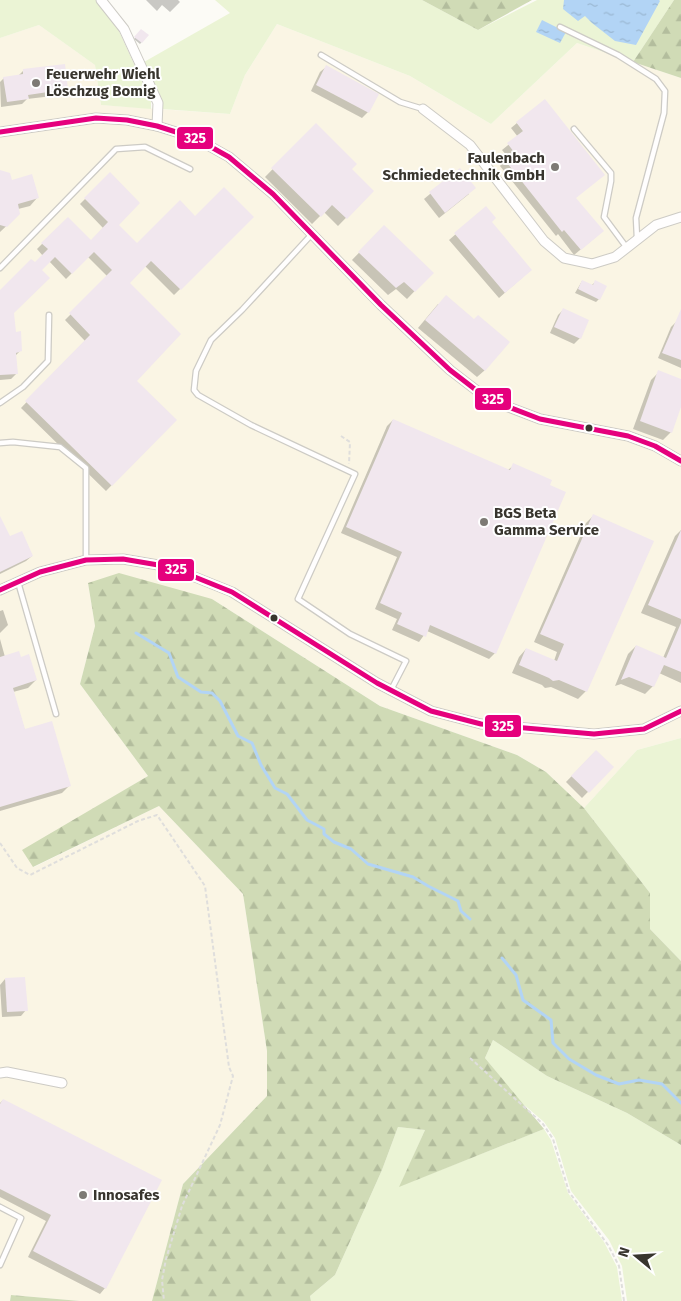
<svg xmlns="http://www.w3.org/2000/svg" width="681" height="1301" font-family="'Fira Sans',sans-serif">
	<style>
		.built { fill: #faf5e4 }
		.green { fill: #ebf4d5 }
		.forest { fill: url(#forest-firs) }
		.water { fill: url(#water-ripples) }
		.shadow { fill: #0003 }
		.lines { fill: none; stroke-linecap: round; stroke-linejoin: round }
		.stream { stroke: #b2d4f5; stroke-width: 3 }
		.building { fill: #f1e7ee }
		.service-casing { stroke: #cdcbc5; stroke-width: 7 }
		.minor-casing { stroke: #cdcbc5; stroke-width: 11 }
		.path { stroke: #dfdedc; stroke-width: 2; stroke-dasharray: 4 2.5; stroke-linecap: butt }
		.service { stroke: #fffefe; stroke-width: 4.5 }
		.minor { stroke: #fffefe; stroke-width: 9 }
		.bus-1-casing { stroke: #fff; stroke-width: 9 }
		.bus-1 { stroke: #e5007d; stroke-width: 5 }
		.poi-dot { fill: #7d7a74; stroke: #fff; stroke-width: 2 }
		.bus-dot { fill: #38352e; stroke: #fff; stroke-width: 2 }
		.labels { text-anchor: middle; stroke-width: 4; stroke-linejoin: round; paint-order: stroke }
		.poi-label { font-size: 15px; font-weight: bold; fill: #38352e; stroke: #fff; text-anchor: start }
		.line-badge { stroke: #fff; stroke-width: 2 }
		.badge-label { font-size: 14px; text-anchor: middle; font-weight: bold; fill: #fff }
	</style>
	<defs>
		<pattern id="forest-firs" width="22" height="20" patternUnits="userSpaceOnUse" patternTransform="scale(1.25)"><rect width="22" height="20" fill="#d0dbb6"/><path d="M5 1l3.5 6h-7zM16 11l3.5 6h-7z" fill="#b3bd9d"/></pattern>
		<pattern id="water-ripples" width="26" height="14" patternUnits="userSpaceOnUse" patternTransform="scale(1.25)"><rect width="26" height="14" fill="#b2d4f5"/><path d="M2 4q2-2 4 0t4 0M15 11q2-2 4 0t4 0" fill="none" stroke="#9ab7d2"/></pattern>
	</defs>
	<rect width="100%" height="100%" fill="#fcfbf6"/>
	<polygon class="built" points="277,24 410,76 491,124 577,43 681,78 681,738 637,750 584,808 546,772 517,755 380,706 212,599 88,583 95,626 80,684 148,776 23,851 34,867 159,806 243,894 267,1051 267,1096 183,1184 152,1301 80,1301 11,1295 10,1301 0,1301 0,38 39,25 95,65 101,105 230,114 245,75"/>
	<g class="green">
		<polygon points="0,0 96,0 118,29 151,101 151,109 101,105 95,65 39,25 0,38"/>
		<polygon points="215,0 422,0 478,30 537,0 674,0 633,62 577,43 491,124 410,76 277,24 245,75 230,114 162,109 144,62 230,13"/>
		<polygon points="681,738 681,961 650,929 650,893 584,808 637,750"/>
		<polygon points="493,1040 547,1076 627,1113 681,1145 681,1301 627,1301 622,1266 609,1240 571,1191 555,1138 544,1122 522,1103 485,1058"/>
		<polygon points="398,1127 425,1130 400,1186 544,1129 551,1140 568,1193 604,1242 617,1267 622,1301 311,1301 310,1296 335,1275 382,1170"/>
	</g>
	<g class="forest">
		<polygon points="422,0 532,0 478,30"/>
		<polygon points="674,0 681,0 681,78 633,62"/>
		<polygon points="119,573 212,599 380,706 517,755 546,772 584,808 650,893 650,929 681,961 681,1145 627,1113 547,1076 493,1040 485,1058 544,1129 399,1187 425,1130 398,1127 382,1170 335,1275 310,1296 311,1301 152,1301 183,1184 267,1096 267,1051 243,894 159,806 33,867 22,850 148,776 80,684 95,626 88,583"/>
		<polygon points="11,1295 80,1301 10,1301"/>
	</g>
	<g class="water">
		<polygon points="564,0 659,0 660,1 636,45 615,41 592,23 585,16 578,21 563,9"/>
		<polygon points="542,20 566,32 560,43 536,32"/>
	</g>
	<g class="shadow">
		<polygon points="146,0 178,0 180,2 170,12 162,5 157,11"/>
		<polygon points="141,31 147,36 140,44 134,39"/>
		<polygon points="326,67 368,112 362,118 311,91 320,72"/>
		<polygon points="23,71 67,89 61,95 27,99 22,104 1,107 0,82 4,78 18,76"/>
		<polygon points="517,123 575,198 597,236 574,255 558,234 556,236 500,166 508,157 502,150 518,137 511,128"/>
		<polygon points="316,125 350,169 372,191 338,226 324,212 312,224 265,177"/>
		<polygon points="460,169 469,194 439,218 424,199"/>
		<polygon points="0,172 11,181 37,198 30,206 18,209 19,214 0,232"/>
		<polygon points="110,174 117,225 137,245 195,218 253,217 174,295 145,266 128,283 135,381 175,420 106,491 21,408 85,341 65,320 108,277 88,257 66,279 49,261 41,270 12,312 15,334 21,350 15,356 17,373 11,379 0,380 0,292 43,256 37,249 68,218 91,242 104,229 80,204"/>
		<polygon points="486,208 490,222 525,275 499,298 449,240"/>
		<polygon points="384,227 432,273 407,299 396,289 388,295 352,260"/>
		<polygon points="582,281 591,286 595,282 599,299 596,302 575,293"/>
		<polygon points="438,304 474,321 485,370 477,377 418,328"/>
		<polygon points="563,310 587,321 580,338 574,344 550,333 558,315"/>
		<polygon points="677,321 681,323 681,368 658,358 671,327"/>
		<polygon points="659,372 681,380 681,404 671,432 663,440 633,429 651,380"/>
		<polygon points="393,420 508,470 514,465 495,653 489,659 427,631 419,642 392,630 397,619 375,609 397,557 341,533 387,426"/>
		<polygon points="593,516 586,691 578,699 551,687 545,688 542,685 512,673 519,657 526,649 554,661 557,652 534,642 586,523"/>
		<polygon points="0,527 9,538 32,556 26,561 0,574"/>
		<polygon points="681,530 681,683 659,673 653,686 645,694 621,684 615,686 628,654 636,646 663,658 676,627 641,613 675,536"/>
		<polygon points="3,610 8,625 0,633 0,611"/>
		<polygon points="0,639 5,657 20,658 36,680 28,688 13,692 25,731 70,785 62,793 0,811"/>
		<polygon points="596,751 612,767 582,798 566,782"/>
		<polygon points="5,979 26,1010 21,1016 2,1017 0,985"/>
		<polygon points="3,1100 105,1288 100,1294 28,1257 46,1221 0,1197 0,1103"/>
	</g>
	<g class="lines">
		<g class="stream">
			<polyline points="136,633 169,653 178,677 201,692 212,693 220,701 238,736 252,743 261,765 275,788 287,794 307,820 324,829 324,834 334,842 351,849 368,864 413,877 428,886 458,901 461,911 470,919"/>
			<polyline points="502,958 516,975 523,1000 551,1020 553,1043 569,1059 596,1075 619,1084 639,1080 662,1084 681,1103"/>
		</g>
	</g>
	<g class="building">
		<polygon points="141,29 149,35 142,43 134,37"/>
		<polygon points="65,64 68,89 28,95 29,99 7,102 3,77 23,74 23,69"/>
		<polygon points="326,65 379,94 369,113 316,85"/>
		<polygon points="545,99 605,175 576,198 604,231 581,250 564,230 562,232 504,159 514,152 507,143 523,131 516,122"/>
		<polygon points="316,123 357,164 352,169 374,191 347,219 332,205 321,217 271,168"/>
		<polygon points="460,168 476,188 445,213 429,192"/>
		<polygon points="0,170 10,173 12,180 32,174 39,198 18,204 20,214 7,227 0,225"/>
		<polygon points="110,172 140,203 119,225 137,243 180,200 195,216 224,187 254,217 181,290 151,261 130,283 181,334 137,381 177,420 112,486 25,401 90,335 69,313 112,270 94,252 72,274 55,257 42,270 50,278 14,313 16,332 21,331 22,351 16,353 18,374 0,375 0,290 31,259 35,262 48,249 41,243 68,217 91,240 108,222 84,198"/>
		<polygon points="486,206 496,218 492,222 532,270 505,293 454,233"/>
		<polygon points="384,225 434,273 415,292 404,282 396,288 358,252"/>
		<polygon points="582,280 593,285 595,280 607,286 600,300 578,289"/>
		<polygon points="446,295 474,319 478,315 510,342 485,371 425,320"/>
		<polygon points="563,308 589,320 581,339 554,327"/>
		<polygon points="681,309 681,360 662,353"/>
		<polygon points="658,370 681,379 681,407 672,433 640,421"/>
		<polygon points="393,419 510,470 513,463 552,480 550,485 566,492 496,654 430,625 426,637 397,624 402,613 380,603 402,552 346,527"/>
		<polygon points="593,514 654,541 587,692 559,680 553,681 549,678 519,665 526,648 557,661 564,644 540,634"/>
		<polygon points="0,516 10,536 22,531 33,556 0,572"/>
		<polygon points="681,530 681,619 648,605"/>
		<polygon points="681,623 681,672 664,665 654,687 629,677 621,680 636,645 666,658"/>
		<polygon points="19,651 21,657 29,654 37,680 13,688 25,729 52,721 71,786 0,807 0,657"/>
		<polygon points="596,750 614,767 589,793 571,776"/>
		<polygon points="25,977 28,1011 7,1012 5,978"/>
		<polygon points="3,1099 162,1180 106,1289 33,1251 51,1215 0,1189 0,1104"/>
	</g>
	<g class="lines">
		<defs>
			<g id="service">
				<polyline points="560,27 618,55 656,79 665,91 664,113 636,218 637,238"/>
				<polyline points="321,55 400,102 423,109"/>
				<polyline points="574,129 611,173 611,181 604,217 627,248"/>
				<polyline points="312,234 242,310 211,340 196,371 194,390 198,395 251,425 355,474 298,599 350,634 406,661 391,690"/>
				<polyline points="0,268 116,149 145,147 190,169"/>
				<polyline points="0,403 23,387 48,361 49,315"/>
				<polyline points="0,443 13,442 60,447 86,468 86,560"/>
				<polyline points="18,582 56,714"/>
				<polyline points="0,1207 21,1218 0,1265"/>
			</g>
			<g id="minor">
				<polyline points="101,0 124,29 158,103 157,126"/>
				<polyline points="423,109 470,145 544,241 564,258 592,264 615,257 656,225 681,217"/>
				<polyline points="0,132 96,118 127,120 157,126 195,138 229,157 273,194 381,305 450,370 476,390 506,406 540,419 628,436 655,446 681,461"/>
				<polyline points="0,590 40,572 86,560 123,559 170,567 232,592 377,683 431,711 481,724 594,734 644,729 681,711"/>
				<polyline points="0,1073 7,1072 62,1083"/>
			</g>
		</defs>
		<use href="#service" class="service-casing"/>
		<use href="#minor" class="minor-casing"/>
		<g class="path">
			<polyline points="341,436 350,442 349,464"/>
			<polyline points="0,843 17,868 30,875 138,821 157,815 205,886 229,1067 233,1076 220,1125 182,1206 166,1259 162,1280 164,1301"/>
			<polyline points="470,1058 543,1124 553,1139 569,1192 608,1245 619,1266 624,1301"/>
		</g>
		<use href="#service" class="service"/>
		<use href="#minor" class="minor"/>
		<defs>
			<g id="bus-1">
				<polyline points="0,132 96,118 127,120 157,126 195,138 229,157 273,194 381,305 450,370 476,390 506,406 540,419 628,436 655,446 681,461"/>
				<polyline points="0,590 40,572 86,560 123,559 170,567 232,592 377,683 431,711 481,724 594,734 644,729 681,711"/>
			</g>
		</defs>
		<use href="#bus-1" class="bus-1-casing"/>
		<use href="#bus-1" class="bus-1"/>
	</g>
	<g class="poi-dot">
		<circle cx="36" cy="83" r="5"/>
		<circle cx="555" cy="167" r="5"/>
		<circle cx="484" cy="522" r="5"/>
		<circle cx="83" cy="1195" r="5"/>
	</g>
	<g class="bus-dot">
		<circle cx="589" cy="428" r="4.5"/>
		<circle cx="274" cy="618" r="4.5"/>
	</g>
	<g class="labels">
		<g class="poi-label">
			<text x="46" y="79">Feuerwehr Wiehl<tspan x="46" dy="17">Löschzug Bomig</tspan></text>
			<text x="545" y="163" text-anchor="end">Faulenbach<tspan x="545" dy="17">Schmiedetechnik GmbH</tspan></text>
			<text x="494" y="518">BGS Beta<tspan x="494" dy="17">Gamma Service</tspan></text>
			<text x="93" y="1200">Innosafes</text>
		</g>
	</g>
	<g class="line-badge">
		<rect x="176" y="126" width="38" height="24" rx="5" fill="#e5007d"/>
		<rect x="474" y="387" width="38" height="24" rx="5" fill="#e5007d"/>
		<rect x="157" y="558" width="38" height="24" rx="5" fill="#e5007d"/>
		<rect x="484" y="714" width="38" height="24" rx="5" fill="#e5007d"/>
	</g>
	<g class="badge-label">
		<text x="195" y="143">325</text>
		<text x="493" y="404">325</text>
		<text x="176" y="574">325</text>
		<text x="503" y="731">325</text>
	</g>
	<g transform="translate(636 1256) rotate(288)" stroke="#ffffff" stroke-width="4" paint-order="stroke">
	<path d="M0-4L9 19L0 12L-9 19Z" fill="#38352e"/>
	<text y="-8" font-size="14" font-weight="bold" text-anchor="middle" fill="#38352e">N</text>
	</g>
</svg>
